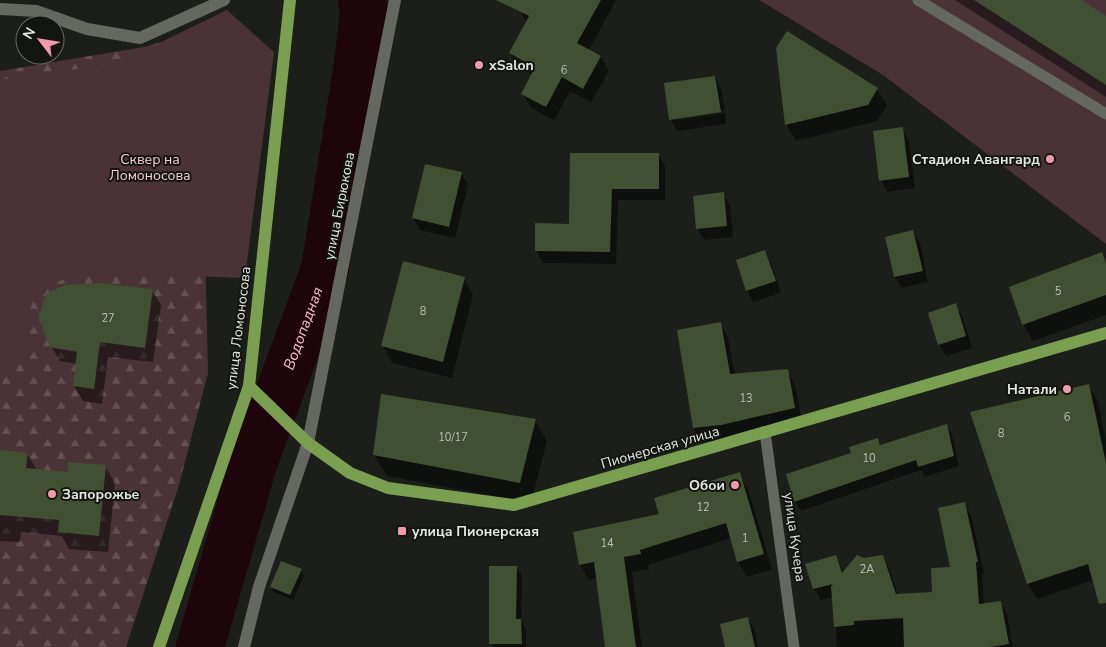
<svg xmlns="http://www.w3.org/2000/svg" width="1106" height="647" font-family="'Nunito Sans',sans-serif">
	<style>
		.forest { fill: url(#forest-firs) }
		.green { fill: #493337 }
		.shadow { fill: #0007 }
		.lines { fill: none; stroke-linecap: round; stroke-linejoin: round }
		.river { stroke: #1e040b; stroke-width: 48 }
		.building { fill: #414f33 }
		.service { stroke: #646861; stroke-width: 11 }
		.minor { stroke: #646861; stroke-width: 12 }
		.primary { stroke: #7a9f50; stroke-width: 12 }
		.poi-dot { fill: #f29aad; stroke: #131610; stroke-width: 2 }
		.labels { text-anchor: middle; stroke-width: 4; stroke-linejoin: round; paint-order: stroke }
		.number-label { font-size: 11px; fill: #bcc1b7 }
		.poi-label { font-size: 14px; font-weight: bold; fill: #e5e7e3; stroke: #131610; text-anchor: start }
		.park-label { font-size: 14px; fill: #f7ced5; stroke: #131610 }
		.street-label { font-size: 14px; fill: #e5e7e3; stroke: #131610 }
		.water-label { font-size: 15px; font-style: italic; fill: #f8c2cc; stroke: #131610 }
	</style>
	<defs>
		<pattern id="forest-firs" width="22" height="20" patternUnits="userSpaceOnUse" patternTransform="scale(1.25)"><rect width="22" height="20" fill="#493337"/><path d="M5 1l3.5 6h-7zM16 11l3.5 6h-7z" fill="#635154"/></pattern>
	</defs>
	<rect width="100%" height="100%" fill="#1c1f19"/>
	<polygon class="forest" points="200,31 208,373 179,485 126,647 0,647 0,71 144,47"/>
	<g class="green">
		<polygon points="759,0 1106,0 1106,244 883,75"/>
		<polygon points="227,10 274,52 245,278 76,272 33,296 22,355 2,367 0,365 0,80 118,63"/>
	</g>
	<g class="shadow">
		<polygon points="526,0 616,0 589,50 601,57 609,71 591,102 570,91 554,120 531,108 523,94 533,75 519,67 510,53 527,23 520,11"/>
		<polygon points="955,0 1080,0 1106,17 1106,97"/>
		<polygon points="715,77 721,89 725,110 673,118 673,120 725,113 726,124 677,131 670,119"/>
		<polygon points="877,89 887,105 877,121 796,141 786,124"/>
		<polygon points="902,129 909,140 915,188 887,192 881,180"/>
		<polygon points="571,154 658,154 665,166 665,200 618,200 616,264 543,263 536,251 536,225 570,225"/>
		<polygon points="461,173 468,185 455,238 420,230 413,218"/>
		<polygon points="723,194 730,205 733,237 704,240 697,228"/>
		<polygon points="913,232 920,243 928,282 902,288 895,277"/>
		<polygon points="765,251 771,263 781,293 753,302 747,290"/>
		<polygon points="1101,253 1106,262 1106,315 1033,341 1023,324"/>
		<polygon points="464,278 473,295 452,378 392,363 383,346"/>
		<polygon points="152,290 161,305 153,362 108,357 102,404 83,401 74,386 77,364 60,361 52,348 83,353"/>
		<polygon points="955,305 962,316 972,348 946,356 939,345"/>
		<polygon points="720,323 728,337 735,375 787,371 795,385 802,422 729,438 702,442 694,428"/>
		<polygon points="1088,385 1098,401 1106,441 1106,583 1097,579 1037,599 1028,584 971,413"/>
		<polygon points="535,420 547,441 531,503 387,476 374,455"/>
		<polygon points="947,425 952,435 959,466 925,477 921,470 801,511 795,501 852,454 878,439 881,446"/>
		<polygon points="0,451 27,454 37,470 69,473 105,466 115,483 108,552 69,549 62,536 21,532 20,542 0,541"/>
		<polygon points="739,474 748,489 772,569 747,577 738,562 731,538 648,565 649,569 632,572 642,647 606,647 597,578 589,580 580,565 575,533 661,515"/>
		<polygon points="964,504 971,515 984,573 982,574 984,605 1000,602 1007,613 1013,647 837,647 833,597 821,600 814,589 807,565 836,556 844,573 864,559 882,556 889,567 898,595 934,593 952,568"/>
		<polygon points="517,568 522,576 521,621 526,629 526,647 493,647 491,643"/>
		<polygon points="301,570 304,576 293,600 274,592 271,587"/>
		<polygon points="747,618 754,629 758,647 726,647"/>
	</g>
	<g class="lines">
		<path class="river" id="s1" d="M200 647 253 464 325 269 358 65 364 12 362 0"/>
	</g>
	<g class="building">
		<polygon points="496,0 601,0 577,43 601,56 583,89 562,77 546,107 521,94 535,67 509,53 529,16"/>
		<polygon points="974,0 1082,0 1106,16 1106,85"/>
		<polygon points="787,31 878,88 868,105 785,125 776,48"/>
		<polygon points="715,76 721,112 669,120 664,83"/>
		<polygon points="903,127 909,177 879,181 873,131"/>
		<polygon points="570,153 659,153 659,189 612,189 610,252 535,251 535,223 569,224"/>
		<polygon points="425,164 462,172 449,227 412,218"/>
		<polygon points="724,192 727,226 696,229 693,196"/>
		<polygon points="913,230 923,271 894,277 885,237"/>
		<polygon points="765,250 776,281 746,291 736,260"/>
		<polygon points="1102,252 1106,263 1106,295 1022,325 1009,287"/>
		<polygon points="403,261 465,277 443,362 381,346"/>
		<polygon points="101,283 153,289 145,348 100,342 94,389 73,386 77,351 50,347 38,317 47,293 65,285"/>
		<polygon points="956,303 966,336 938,345 928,313"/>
		<polygon points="721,322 730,374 788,369 795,408 721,425 693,428 677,330"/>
		<polygon points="1089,384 1106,463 1106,603 1099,604 1088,564 1027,584 970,412"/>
		<polygon points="381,394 536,419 520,483 373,455"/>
		<polygon points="947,424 954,456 918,467 916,460 794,502 786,474 851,453 849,447 878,438 880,445"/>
		<polygon points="0,450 28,453 26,468 68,472 68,462 106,465 99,536 58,532 59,520 0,515"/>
		<polygon points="740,472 764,554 737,562 726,523 640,550 641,554 624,557 636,647 605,647 594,562 579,565 573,532 659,514 654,498"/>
		<polygon points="965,502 978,562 976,562 979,604 1001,601 1009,644 991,647 904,647 903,618 854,621 854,625 834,627 831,586 833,584 813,589 805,564 836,555 842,573 857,555 864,558 883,555 896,594 932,592 931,568 950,567 938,508"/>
		<polygon points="281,561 302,569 290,595 270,587"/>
		<polygon points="489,566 517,566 516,619 521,619 522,644 489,644"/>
		<polygon points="748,617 755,647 725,647 720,624"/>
	</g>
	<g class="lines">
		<g class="service">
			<polyline points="918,0 1106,114"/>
			<polyline points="765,432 794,647"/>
		</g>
		<g class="minor">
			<polyline points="0,9 36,11 87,29 140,38 224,0"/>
			<polyline points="244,647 259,587 308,443 395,0"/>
		</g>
		<g class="primary">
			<polyline points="249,386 308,443 350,473 388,488 514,505 1106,333"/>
			<polyline points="159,647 249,386 290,0"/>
		</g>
	</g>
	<g class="poi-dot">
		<circle cx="479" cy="65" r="5"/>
		<circle cx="1050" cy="159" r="5"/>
		<circle cx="1067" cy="389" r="5"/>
		<circle cx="735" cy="485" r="5"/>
		<circle cx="52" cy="494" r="5"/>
		<rect x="397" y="526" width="10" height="10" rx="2.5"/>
	</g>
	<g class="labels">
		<g class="number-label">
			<text x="564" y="74">6</text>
			<text x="1058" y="295">5</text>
			<text x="423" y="315">8</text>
			<text x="108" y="322">27</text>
			<text x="746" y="402">13</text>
			<text x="1067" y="421">6</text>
			<text x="1001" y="437">8</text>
			<text x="453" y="441">10/17</text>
			<text x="869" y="462">10</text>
			<text x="703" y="511">12</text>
			<text x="745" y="542">1</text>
			<text x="607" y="547">14</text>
			<text x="867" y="573">2А</text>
		</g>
		<g class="poi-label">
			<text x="489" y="70">xSalon</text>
			<text x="1040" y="164" text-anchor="end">Стадион Авангард</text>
			<text x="1057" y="394" text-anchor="end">Натали</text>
			<text x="725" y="490" text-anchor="end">Обои</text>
			<text x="62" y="499">Запорожье</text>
			<text x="412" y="536">улица Пионерская</text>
		</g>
		<g class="park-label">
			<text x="150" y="164">Сквер на<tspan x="150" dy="16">Ломоносова</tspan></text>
		</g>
		<g class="street-label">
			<text transform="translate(339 206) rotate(-79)" y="5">улица Бирюкова</text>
			<text transform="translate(238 328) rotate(-83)" y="5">улица Ломоносова</text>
			<text transform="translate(660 447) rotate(-16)" y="5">Пионерская улица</text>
			<text transform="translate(795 537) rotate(82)" y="5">улица Кучера</text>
		</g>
		<g class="water-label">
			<text dy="5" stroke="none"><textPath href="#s1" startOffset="335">Водопадная</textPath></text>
		</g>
	</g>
	<g transform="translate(40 40) rotate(301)"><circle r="24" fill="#131610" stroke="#676a64"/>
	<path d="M0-4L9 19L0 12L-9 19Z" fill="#f29aad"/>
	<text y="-8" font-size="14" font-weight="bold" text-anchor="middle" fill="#e5e7e3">N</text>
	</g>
</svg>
